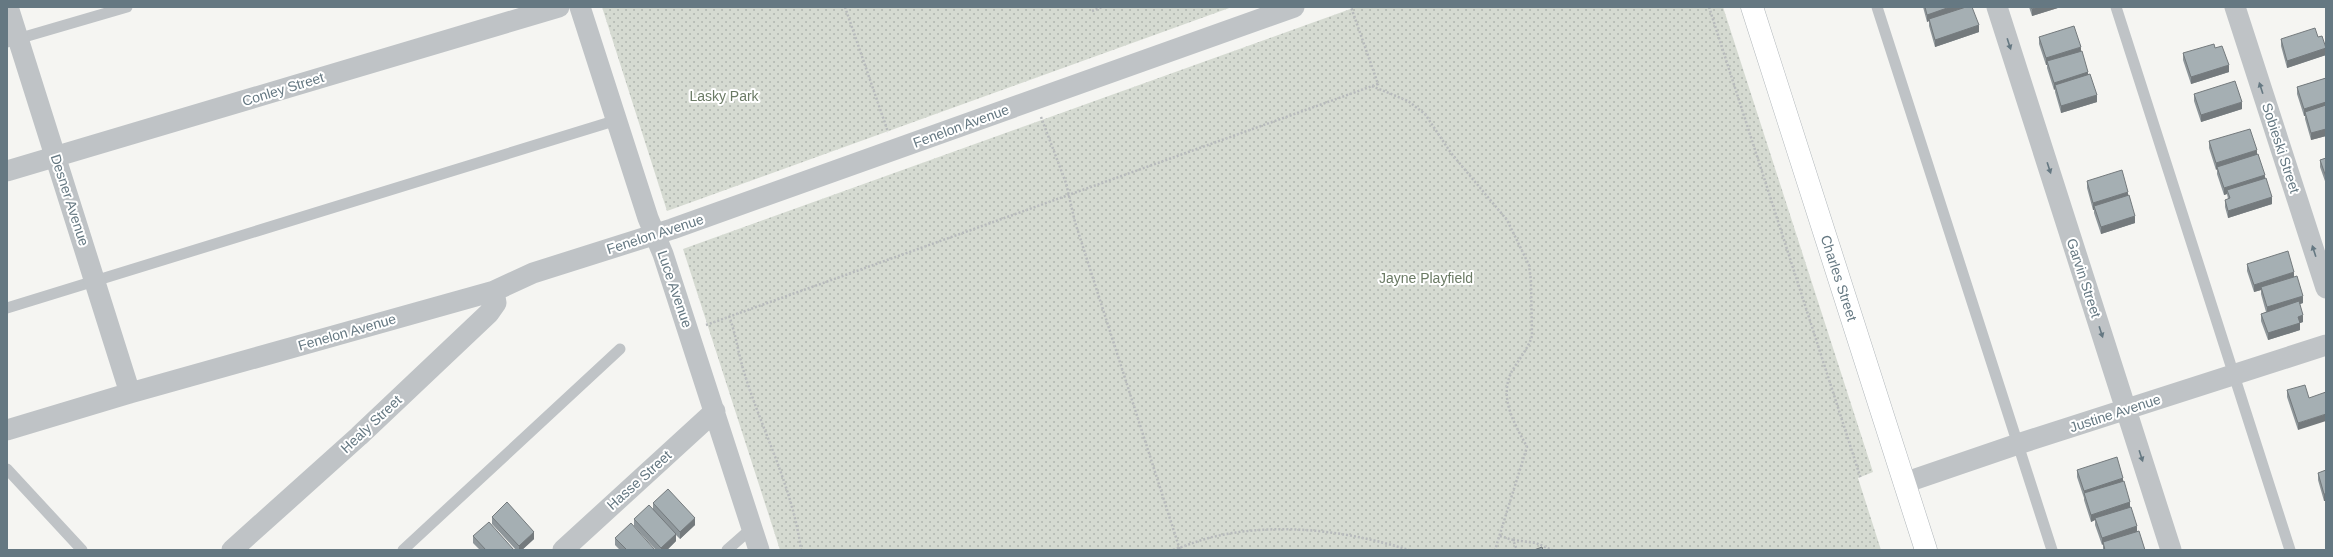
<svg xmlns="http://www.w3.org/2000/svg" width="2333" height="557" viewBox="0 0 2333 557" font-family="Arial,sans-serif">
	<defs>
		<pattern id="park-dots" width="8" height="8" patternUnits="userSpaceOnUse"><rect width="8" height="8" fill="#d5dad1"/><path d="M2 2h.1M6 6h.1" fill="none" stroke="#b0b6af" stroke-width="1.8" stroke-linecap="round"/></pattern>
	</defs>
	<rect width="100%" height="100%" fill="#f5f5f2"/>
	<path fill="url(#park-dots)" d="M602 7H1232L667 211Z
		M1356 7H1723L1873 472 1858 478 1881 550H780L683 249Z"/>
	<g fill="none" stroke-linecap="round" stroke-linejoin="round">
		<defs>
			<path id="secondary" d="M1752 7 1926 550"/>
		</defs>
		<use href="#secondary" stroke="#b1b7bb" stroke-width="23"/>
		<path stroke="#b7babc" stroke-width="2.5" stroke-dasharray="2 2" stroke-linecap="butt" d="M845 7 888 132
			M1709 7 1861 479
			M1092 11 1102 7
			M1372 86 1408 101 1425 114 1451 153 1507 220 1529 265 1531 281 1532 336C1528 349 1519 359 1512 371 1498 398 1515 424 1527 447L1495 550
			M1041 117 1066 183 1075 222 1180 550
			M729 316C736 334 738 353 744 372 762 431 793 488 801 550
			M706 325 1378 84 1351 7
			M1500 536 1513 540 1517 550
			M1513 540 1536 543 1552 550
			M1173 550C1188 545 1202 539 1217 536 1280 522 1348 531 1409 550"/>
		<path stroke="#bfc3c6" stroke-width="11" d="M1877 7 2052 550
			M2116 7 2290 550
			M7 42 127 7
			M7 308 617 120
			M7 469 82 550
			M403 550 620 349
			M727 550 752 528"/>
		<path stroke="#bfc3c6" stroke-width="21" d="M8 7 130 393
			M580 7 648 218 663 254 759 550
			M1997 7 2171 550
			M2235 7 2326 288
			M7 171 559 7
			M7 430 130 393 494 291 533 273 672 229 1294 7
			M1904 483 2018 444 2326 345
			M232 550 359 436 489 313 496 303 494 291
			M563 550 715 411"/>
		<use href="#secondary" stroke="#fff" stroke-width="22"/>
	</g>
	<path fill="#8e969a" d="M1923 7H1972L1979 32 1935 47 1929 26V21L1927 22Z
		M2029 7H2061L2032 16Z
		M2039 37 2081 51 2097 102 2061 113 2055 92V89L2054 90 2047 68V65H2046L2039 44Z
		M2318 37 2326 55 2287 68 2281 46V39Z
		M2215 48 2229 72 2191 84 2183 60V53Z
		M2326 78V136L2311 140 2305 119V116H2304L2297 94V87Z
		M2194 94 2242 109 2201 122 2194 101Z
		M2209 141 2257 154 2265 178 2272 204 2228 218 2225 207V200L2228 199 2227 194 2224 195 2217 174V169L2216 170 2209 148Z
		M2326 158V184L2320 167V160Z
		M2087 181 2128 195 2135 223 2101 234 2094 213V210H2093L2087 188Z
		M2247 264 2294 277 2303 303 2300 304 2303 322 2300 323V330L2268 340 2261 321V314L2266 312 2261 294V290L2254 292 2247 271Z
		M2287 390 2309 398 2298 430 2287 397Z
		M2077 470 2123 481 2137 532 2145 550H2103V544L2102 545 2095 525V520L2091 522 2084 500V498L2077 477Z
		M2326 470 2324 501 2318 480V473Z
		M653 503 695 525 680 539 676 535V541L667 550H656L634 526V519L653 509Z
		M492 517 534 539 522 550H516L492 524Z
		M473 536 514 550H480L473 543Z
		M615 538 655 550H620L615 545Z"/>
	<path fill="#747a7d" d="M1950 7H1970L1929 19V21L1927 22V15Z
		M2039 7H2061L2032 16V9Z
		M1979 25V32L1935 47V40Z
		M2081 47V54L2047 61V65H2046V58Z
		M2326 48V55L2287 68V61Z
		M2229 65V72L2191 84V77Z
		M2088 72V79L2055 85V89L2054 90V83Z
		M2097 95V102L2061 113V106Z
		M2242 102V109L2201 122V115Z
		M2326 102V109L2305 112V116H2304V109Z
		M2326 129V136L2311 140V133Z
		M2257 150V157L2217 167V169L2216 170V163Z
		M2265 175V182L2227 190V194L2224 195V188Z
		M2128 192V199L2094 206V210H2093V203Z
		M2272 197V204L2228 218V211Z
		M2135 216V223L2101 234V227Z
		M2294 272V279L2261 287V290L2254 292V285Z
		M2303 296V303L2267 314V307Z
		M2303 315V322L2300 323V330L2268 340V333L2298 317Z
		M2326 414V421L2298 430V423Z
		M2123 478V485L2084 493V498V491Z
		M2324 494H2326V501H2324Z
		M2130 502V509L2095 518V520L2091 522V515Z
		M695 518V525L680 539V532Z
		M2137 526V533L2103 542V544L2102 545V538Z
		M534 532V539L522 550H519V546Z
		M676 534V541L667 550H661V548Z"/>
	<path fill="#a5afb3" stroke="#747a7d" d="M1925 7H1950L1927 15Z
		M1966 7H1972L1979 25 1935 40 1929 19Z
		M2031 7H2039L2032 9Z
		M2074 26 2081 47 2046 58 2039 37Z
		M2315 28 2318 37 2322 36 2326 48 2287 61 2281 39Z
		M2214 44 2215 48 2222 46 2229 65 2191 77 2183 53Z
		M2082 51 2088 72 2054 83 2047 61Z
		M2090 74 2097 95 2061 106 2055 85Z
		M2326 78V102L2304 109 2297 87Z
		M2235 81 2242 102 2201 115 2194 94Z
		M2326 105V129L2311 133 2305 112Z
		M2250 129 2257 150 2216 163 2209 141Z
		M2258 154 2265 175 2224 188 2217 167Z
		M2326 158V177L2320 160Z
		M2122 170 2128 192 2093 203 2087 181Z
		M2266 178 2272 197 2228 211 2225 200 2230 198 2227 190Z
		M2129 195 2135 216 2101 227 2094 206Z
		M2288 251 2294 272 2254 285 2247 264Z
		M2297 276 2303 296 2267 307 2261 287Z
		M2299 301 2303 315 2298 317 2300 323 2268 333 2261 314Z
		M2305 385 2309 398 2326 392V414L2298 423 2287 390Z
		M2117 457 2123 478 2084 491 2077 470Z
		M2326 470V494H2324L2318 473Z
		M2124 481 2130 502 2091 515 2084 493Z
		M668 489 695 518 680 532 653 503Z
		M507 502 534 532 519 546 492 517Z
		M649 505 676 534 661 548 634 519Z
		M2131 507 2137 526 2102 538 2095 518Z
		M489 522 514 550H486L473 536Z
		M631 523 655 550H627L615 538Z
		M2139 531 2145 550H2105L2103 542Z
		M1542 547 1543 550H1534Z"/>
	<defs><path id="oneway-solid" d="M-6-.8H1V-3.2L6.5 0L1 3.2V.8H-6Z"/></defs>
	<g fill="#657882">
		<use href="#oneway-solid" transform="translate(2009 44) rotate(72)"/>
		<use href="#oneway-solid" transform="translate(2261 88) rotate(-108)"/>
		<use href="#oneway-solid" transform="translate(2049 168) rotate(72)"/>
		<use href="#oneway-solid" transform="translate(2314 251) rotate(-108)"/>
		<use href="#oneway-solid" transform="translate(2101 332) rotate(72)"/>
		<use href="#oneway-solid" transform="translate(2141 456) rotate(72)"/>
	</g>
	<g text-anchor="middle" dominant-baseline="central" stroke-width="4" stroke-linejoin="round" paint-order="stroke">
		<g font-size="14" fill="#657882" stroke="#fff">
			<text transform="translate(283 89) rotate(-17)">Conley Street</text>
			<text transform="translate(961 126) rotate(-20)">Fenelon Avenue</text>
			<text transform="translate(2281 148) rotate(72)">Sobieski Street</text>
			<text transform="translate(70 200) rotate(72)">Desner Avenue</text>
			<text transform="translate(655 234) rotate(-18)">Fenelon Avenue</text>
			<text transform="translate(1839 278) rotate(72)">Charles Street</text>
			<text transform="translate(2084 278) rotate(72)">Garvin Street</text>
			<text transform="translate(675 289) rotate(71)">Luce Avenue</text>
			<text transform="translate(347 332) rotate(-16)">Fenelon Avenue</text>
			<text transform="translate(2115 413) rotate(-18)">Justine Avenue</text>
			<text transform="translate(371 424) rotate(-43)">Healy Street</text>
			<text transform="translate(639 480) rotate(-42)">Hasse Street</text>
		</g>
		<g font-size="14" fill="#6a7a64" stroke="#fff">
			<text x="724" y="96">Lasky Park</text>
			<text x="1426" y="278">Jayne Playfield</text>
		</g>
	</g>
	<rect width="2333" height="557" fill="none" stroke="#657882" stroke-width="16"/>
</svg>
